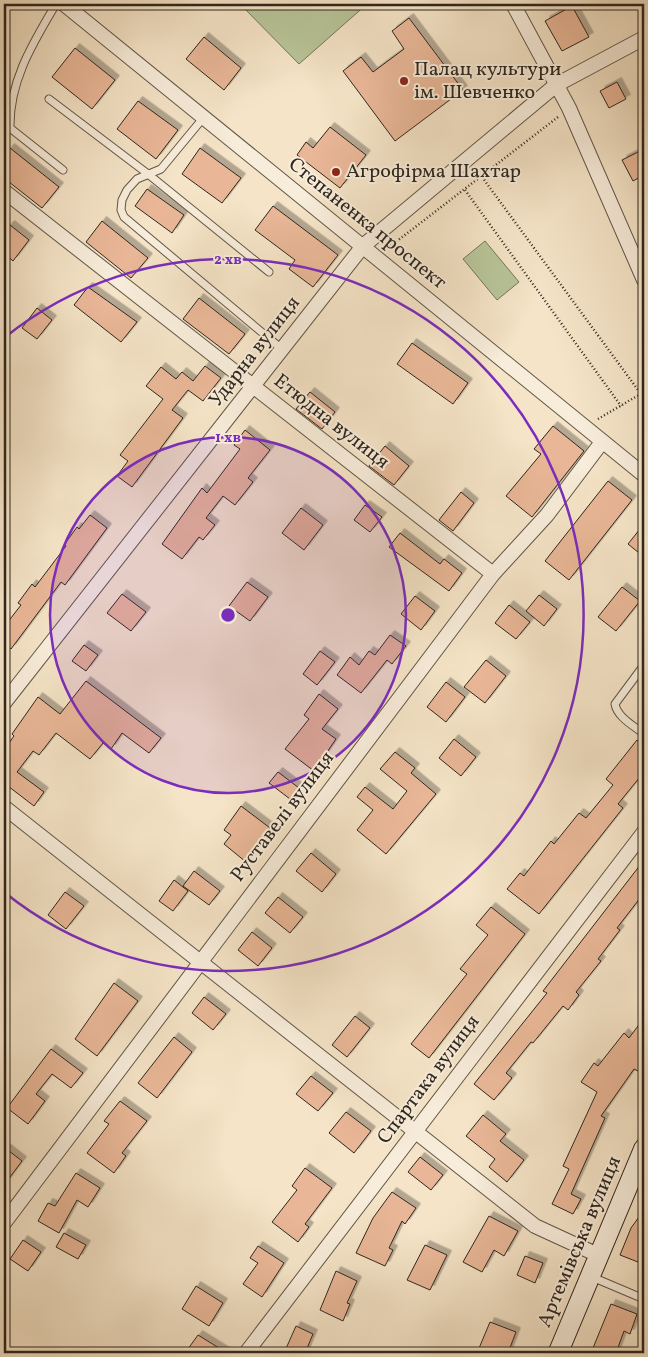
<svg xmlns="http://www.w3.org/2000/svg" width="648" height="1357" viewBox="0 0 648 1357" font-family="Vollkorn,serif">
	<defs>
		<filter id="shadow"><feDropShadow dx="4.5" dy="-4.5" stdDeviation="0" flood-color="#0004"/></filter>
	</defs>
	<rect width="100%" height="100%" fill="#f5e4c7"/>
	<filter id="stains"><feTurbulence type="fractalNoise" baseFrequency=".004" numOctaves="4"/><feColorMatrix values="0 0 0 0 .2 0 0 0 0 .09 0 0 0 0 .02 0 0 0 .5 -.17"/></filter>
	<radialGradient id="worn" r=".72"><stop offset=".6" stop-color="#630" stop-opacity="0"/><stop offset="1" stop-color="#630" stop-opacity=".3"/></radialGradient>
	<path fill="#b8c599" stroke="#73765b" d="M240 4H367L299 64Z
		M485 241 519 282 497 300 463 259Z"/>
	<path fill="#e9b797" stroke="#2e261d" filter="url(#shadow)" d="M572 6 589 37 562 51 545 21Z
		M409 18 463 90 395 141 343 71 361 57 373 72 404 49 392 31Z
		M204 37 241 68 224 90 186 59Z
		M75 48 115 80 92 109 52 77Z
		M617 82 626 99 609 108 600 91Z
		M138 101 178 130 156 159 117 129Z
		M330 127 366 155 340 188 297 155 306 142 313 148Z
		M10 148 59 187 42 208 4 178V156Z
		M200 148 241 178 222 203 182 174Z
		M644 149V175L633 181 622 160Z
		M147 189 184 215 172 233 135 206Z
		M273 206 338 255 313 287 289 269 295 260 255 230Z
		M102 221 148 258 131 278 86 242Z
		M10 225 29 240 13 261 4 253V232Z
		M88 287 137 322 121 342 74 305Z
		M199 298 245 334 229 354 183 319Z
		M37 308 52 320 37 339 22 328Z
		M412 343 468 383 453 404 397 364Z
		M205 366 221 378 203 401 188 390 172 410 183 418 132 487 117 476 128 461 120 455 163 399 146 386 161 367 176 379 182 372 193 381Z
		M310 392 335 412 322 429 296 409Z
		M553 426 584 451 532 517 506 496 541 454 534 449Z
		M245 430 270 450 248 478 253 482 235 505 223 496 206 518 215 525 203 540 199 537 182 559 162 544 202 488 207 493 240 449 234 445Z
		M385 446 409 466 394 485 369 466Z
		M608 481 632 500 569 580 545 561Z
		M461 492 474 503 453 531 439 520Z
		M365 505 382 517 370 532 354 520Z
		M301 508 323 525 304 550 282 533Z
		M90 515 107 528 65 585 61 582 11 649 4 644V627L21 605 18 603 32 584 35 587 66 546 64 545 77 527 79 529Z
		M644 524V557L628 544Z
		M400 533 440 564 444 559 462 573 449 591 389 547Z
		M247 582 268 597 250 621 229 606Z
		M622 587 640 601 616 631 598 617Z
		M122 594 146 612 131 631 107 613Z
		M539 595 557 609 544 626 526 611Z
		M415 596 435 611 421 630 401 614Z
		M509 605 530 622 516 639 495 623Z
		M390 635 406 646 392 664 387 660 361 693 337 675 350 657 359 665 369 651 375 655Z
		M84 645 98 655 86 671 72 661Z
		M320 651 335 662 317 685 303 674Z
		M486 660 506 676 485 703 464 687Z
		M86 681 161 738 149 753 122 733 111 749 103 743 90 759 56 733 39 755 33 751 17 772 44 792 34 806 4 783V750L14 736 12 734 38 697 60 714Z
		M446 682 465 697 446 722 427 707Z
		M319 694 338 709 322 729 336 739 314 771 285 749 309 719 304 715Z
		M454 739 476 757 461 776 439 758Z
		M637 740 644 746V772L618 804 623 808 539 914 507 889 520 873 524 876 551 841 554 844 579 813 586 818 613 785 606 779Z
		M395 752 415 768 411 773 436 794 386 854 357 830 373 810 357 797 365 787 393 809 407 791 380 769Z
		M278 772 299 788 290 799 269 783Z
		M241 806 270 828 246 862 224 844 231 835 224 830Z
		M311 853 336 874 322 892 296 871Z
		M644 860V893L617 928 620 930 598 959 601 961 576 992 579 995 568 1010 563 1006 533 1043 531 1042 506 1073 512 1078 494 1100 474 1084 547 993 543 991Z
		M194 871 220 891 209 905 183 886Z
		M174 880 188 891 173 911 159 901Z
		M65 892 84 906 66 929 48 915Z
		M278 897 303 917 290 933 265 913Z
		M491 907 525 934 429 1058 411 1044 467 974 460 969 488 935 476 925Z
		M252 932 272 948 258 966 238 950Z
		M114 983 138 1001 97 1056 75 1039Z
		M204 997 226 1014 213 1030 192 1013Z
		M355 1016 370 1028 347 1057 332 1045Z
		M644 1018V1063L638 1071 634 1069 601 1116 605 1118 571 1194 581 1199 573 1214 552 1204 569 1169 563 1166 597 1092 581 1082 594 1063 598 1066 624 1033 629 1038Z
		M174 1037 192 1052 157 1098 138 1083Z
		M51 1049 83 1073 71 1088 52 1074 36 1094 45 1101 28 1124 7 1108Z
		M311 1076 333 1093 318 1111 296 1094Z
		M120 1101 147 1121 122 1153 126 1156 114 1173 87 1153 109 1124 104 1121Z
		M346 1112 371 1131 354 1153 329 1133Z
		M483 1115 506 1134 500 1141 524 1160 507 1182 489 1167 495 1159 466 1136Z
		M4 1147 22 1161 4 1185Z
		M420 1157 443 1175 431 1190 408 1172Z
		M305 1168 332 1188 305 1224 309 1227 298 1242 272 1222 297 1190 292 1186Z
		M76 1173 100 1188 88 1207 77 1200 59 1233 38 1221 48 1203 55 1206Z
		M392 1192 416 1208 405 1224 402 1221 389 1248 393 1250 385 1266 356 1253 373 1218Z
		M644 1210V1247L638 1262 620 1255 631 1228Z
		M489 1216 518 1231 504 1256 494 1250 482 1272 463 1262Z
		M64 1233 86 1245 78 1259 56 1247Z
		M23 1240 41 1252 28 1271 10 1259Z
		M425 1245 447 1255 430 1290 407 1280Z
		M258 1246 284 1263 262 1297 243 1284 258 1263 250 1258Z
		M525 1256 543 1263 535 1283 517 1275Z
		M336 1271 357 1281 347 1303 350 1304 343 1321 320 1310Z
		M196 1286 223 1303 209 1326 182 1309Z
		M611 1304 637 1314 630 1334 624 1331 616 1353H606L593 1348Z
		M490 1322 516 1332 508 1353H477Z
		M296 1326 313 1334 305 1353H284Z
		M198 1335 227 1353H185Z"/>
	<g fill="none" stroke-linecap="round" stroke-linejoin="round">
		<defs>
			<path id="service" d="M56 4C33 43 9 81 10 128L63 170
				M49 99 148 174 269 272
				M204 117 161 169 137 179 127 190 122 200 121 210 124 217 283 350
				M644 665 615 704C617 717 634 726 644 734
				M592 1277 644 1299"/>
			<path id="minor" d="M64 4 644 475
				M513 4 569 108 644 280
				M4 191 493 574
				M4 703 363 246 556 85 644 38
				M4 807 535 1226 598 1255
				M4 1223 493 574 547 515 602 442
				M246 1353 644 832"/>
			<path id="secondary" d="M558 1353 644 1148"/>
		</defs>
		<use href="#service" stroke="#605648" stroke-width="9"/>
		<use href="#minor" stroke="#605648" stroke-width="16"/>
		<use href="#secondary" stroke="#2e261d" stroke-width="21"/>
		<path stroke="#2e261d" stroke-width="2.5" stroke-dasharray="1 2.5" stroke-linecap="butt" d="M482 177 641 394
			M465 190 621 406
			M388 248 558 117
			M598 419 644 392"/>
		<use href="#service" stroke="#f8eddb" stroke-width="7"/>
		<use href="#minor" stroke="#f8eddb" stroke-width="14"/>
		<use href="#secondary" stroke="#f8eddb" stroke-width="19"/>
	</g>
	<circle cx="228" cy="615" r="178" fill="#7b2cbf" fill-opacity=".12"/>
	<g fill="none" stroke="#7b2cbf" stroke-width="2.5">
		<circle cx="228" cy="615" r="178"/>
		<path d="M4 338A356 356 0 1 1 4 892"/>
	</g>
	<g fill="#8f2418" stroke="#f8eddb" stroke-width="2">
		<circle cx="404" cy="81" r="5"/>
		<circle cx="336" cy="172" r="5"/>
	</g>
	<g text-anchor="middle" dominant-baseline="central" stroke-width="4" stroke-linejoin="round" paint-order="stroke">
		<g font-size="20" fill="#2e261d" stroke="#f8eddb" text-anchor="start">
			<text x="414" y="70">Палац культури<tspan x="414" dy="23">ім. Шевченко</tspan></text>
			<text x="346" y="172">Агрофірма Шахтар</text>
		</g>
		<g font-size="20" fill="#2e261d" stroke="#f8eddb">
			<text transform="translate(367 224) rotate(39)">Степаненка проспект</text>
			<text transform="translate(255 352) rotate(-52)">Ударна вулиця</text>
			<text transform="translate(331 422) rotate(38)">Етюдна вулиця</text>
			<text transform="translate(283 817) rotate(-53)">Руставелі вулиця</text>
			<text transform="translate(429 1080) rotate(-53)">Спартака вулиця</text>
			<text transform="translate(580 1242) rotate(-67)">Артемівська вулиця</text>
		</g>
	</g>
	<circle cx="228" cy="615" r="8" fill="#7b2cbf" stroke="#f8eddb" stroke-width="2.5"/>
	<g font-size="15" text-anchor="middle" font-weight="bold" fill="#7b2cbf" stroke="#f8eddb" stroke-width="4" stroke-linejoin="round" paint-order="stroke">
		<text x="228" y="264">2 хв</text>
		<text x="228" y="442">1 хв</text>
	</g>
	<rect width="648" height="1357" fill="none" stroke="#f5e4c7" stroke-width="20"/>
	<rect x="5" y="5" width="638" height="1347" fill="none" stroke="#2e261d" stroke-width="2.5"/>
	<rect x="10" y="10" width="628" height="1337" fill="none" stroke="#2e261d"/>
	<rect width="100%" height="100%" filter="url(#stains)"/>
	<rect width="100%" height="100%" fill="url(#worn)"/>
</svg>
